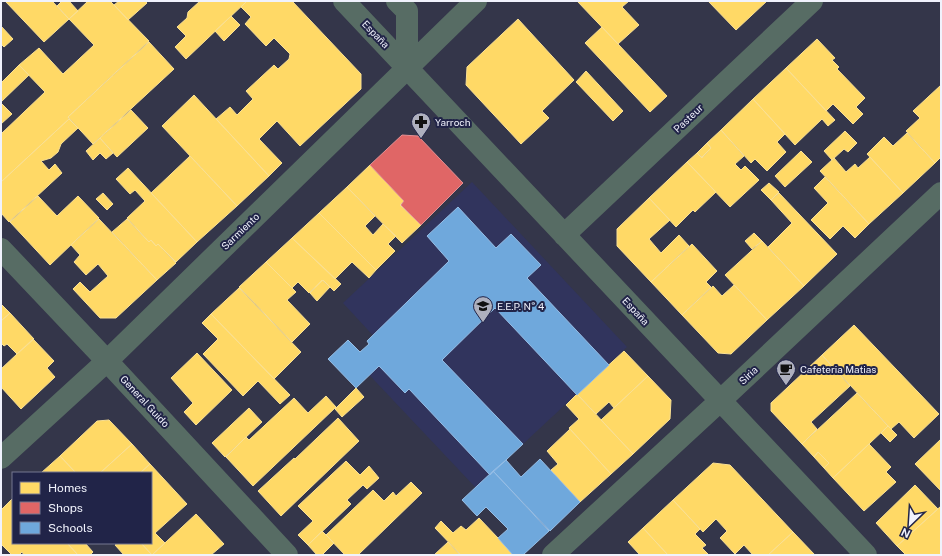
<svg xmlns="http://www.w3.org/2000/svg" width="942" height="556" viewBox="0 0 942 556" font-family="'Public Sans',sans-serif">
	<rect width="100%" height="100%" fill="#34364a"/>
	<path fill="#31345d" d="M472 182 627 347 476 488 358 363 380 343 343 303Z"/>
	<path fill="#ffd966" stroke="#fae093" d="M5 1H52L69 19 44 42Z
		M62 1H69L78 11 69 19 57 6Z
		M88 1H110L149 41 68 117 69 119 1 182V134L45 92 19 65 39 48 63 74 94 45 69 19Z
		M119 1H145L147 3 128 20 114 5Z
		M200 1H247L186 59 175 47 186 36 177 27 187 18 188 12Z
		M247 1H292L361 74V89L300 146 277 121 259 139 282 163 269 176 216 119 230 107 237 115 253 99 246 91 274 65 278 69 289 59 290 54 274 38 266 46 245 24 251 17 241 7Z
		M577 1H629L622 7 639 25 618 44Z
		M708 1H767L736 30Z
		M231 16 240 25 224 41 215 31Z
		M518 19 574 80 542 111 549 118 521 144 466 85 467 67Z
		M1 26 13 39 4 47 1 44Z
		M602 27 667 96 650 112 585 43Z
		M817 39 835 58 832 60 839 67 837 69 865 98 856 107 863 114 853 124 833 104 826 111 786 68Z
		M149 42 174 69 93 144 68 117Z
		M19 65 29 75 1 102V83Z
		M786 68 835 120 828 126 822 119 795 145 753 99Z
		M586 71 623 111 613 121 576 82Z
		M941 85V157L935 163 906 131 920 118 913 111Z
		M194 95 269 176 237 206 162 126Z
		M753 99 785 134 777 142 786 152 767 171 755 159 751 163 721 130Z
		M1 103 12 114 1 124Z
		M131 110 148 128 117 157 100 138Z
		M69 119 78 128 61 144 58 152 51 158 41 161 49 170 55 164 62 173 9 222 1 213V182Z
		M721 130 744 156 735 164 741 170 745 166 759 180 730 207 687 162 697 153 702 158 711 148 707 143Z
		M845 131 857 143 848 152 844 149 832 160 824 151Z
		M907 133 935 163 903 193 867 154 884 137 893 146Z
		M100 138 113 153 106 159 100 153 93 160 86 151Z
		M707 143 711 148 702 157 697 153Z
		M801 151 812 162 785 187 775 176Z
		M190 156 237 206 197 242 151 193Z
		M870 157 903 193 869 224 820 171 834 158 846 172 855 164 858 168Z
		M687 162 716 192 695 212 693 210 676 227 649 198Z
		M370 165 404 201 400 205 421 225 402 243 347 187Z
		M128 168 197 242 176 262 158 244 156 246 151 240 149 242 127 218 145 201 135 190 130 194 116 179Z
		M825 177 869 224 855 238 843 226 830 239 811 220 828 203 814 188Z
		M769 183 779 192 771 200 761 190Z
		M347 187 375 216 365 226 373 235 383 224 396 236 388 244 395 251 376 270 319 213Z
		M103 193 113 204 107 210 96 199Z
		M779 193 837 254 804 286 768 247 792 223 771 200Z
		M38 196 57 216 78 196 99 218 50 265 10 222Z
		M649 198 670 220 649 239 661 253 679 235 689 246 651 282 617 246V229Z
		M319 213 376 270 369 278 352 262 335 279 292 238Z
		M99 219 157 280 116 318H100L73 289 80 282 90 292 108 276 98 264 86 275 74 262 80 255 71 245Z
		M127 219 149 242 151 240 156 246 158 244 176 263 157 280 112 232Z
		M754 233 762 241 752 249 745 241Z
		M292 238 341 284 334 291 323 280 309 293 298 282 292 288 266 262Z
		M762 241 804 286 767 320 725 275Z
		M692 244 717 271 706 282 711 287 682 315 651 282Z
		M266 262 296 292 287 300 310 324 292 342 239 287Z
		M322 280 330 287 317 301 310 293Z
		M734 285 767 320 731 354 718 353 682 315 713 286 722 296Z
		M239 288 301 352 274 379 211 314Z
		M1 304 10 313 1 321Z
		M10 313 34 339 17 354 7 344 4 346 1 343V321Z
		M211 314 290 395 280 404 258 381 243 396 203 354 218 339 202 323Z
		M854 325 939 414 914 438 899 422 891 429 822 355Z
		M33 339 54 361 47 368 55 377 21 409 1 387V369Z
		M624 351 648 376 614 408 609 402 596 414 577 394Z
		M197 353 232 390 196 425 184 412 193 403 171 378Z
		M822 355 850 386 811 422 817 429 802 444 771 411V403Z
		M648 376 671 400 670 419 633 454 601 420Z
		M356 388 364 397 342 417 335 409Z
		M857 393 888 426 833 478 824 468 829 463 818 452 814 457 802 444Z
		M577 394 633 454 611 474 569 428 579 419 566 405Z
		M326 396 336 407 253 486 226 457 246 437 249 440 294 398 308 413Z
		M249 408 262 422 225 457 212 443Z
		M338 418 359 441 281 516 258 491 294 458 295 459Z
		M109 420 132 444 100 473H76L60 456 97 421Z
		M888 426 897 435 890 442 881 433Z
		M570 429 611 474 580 502 551 470 558 464 547 451Z
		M941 439V491L915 464Z
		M132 444 150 464 140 473H100Z
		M869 444 891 467 886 472 896 482 864 511 833 478Z
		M818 452 829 463 824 468 814 457Z
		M60 456 76 473H41Z
		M346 461 360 475 369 466 379 478 367 489 363 485 347 500 351 504 308 545 298 535 313 521 298 506Z
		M713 463 730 465 793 532 768 555H753L744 545 735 554 720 538 727 531 716 519 703 532 673 500Z
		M150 464 187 504 155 533 165 543 152 555 141 543H151V473H140Z
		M411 482 422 493 358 555H345L326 535 373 490 384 501 393 492 396 496Z
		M915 485 938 509 897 546 876 523Z
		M13 498V543H67L78 555H24L22 552 19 555H12L1 544V510Z
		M673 500 700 529 695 534 706 545 702 548 708 554 707 555H668L643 528Z
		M941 506V555H906L897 546Z
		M196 514 224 544 211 555H152Z
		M479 518 498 538 513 555H461L435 528 441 521 453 533 461 526 466 530Z
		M643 528 668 555H640L628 542Z
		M322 531 334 543 322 555H317L308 545Z
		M793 532 815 555H768Z
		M448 542 460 555H434Z
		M67 543H85L93 552 90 555H78Z
		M118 543H141L152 555H124L115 545Z"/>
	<path fill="#e06666" stroke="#e59093" d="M402 135 418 136 463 183 421 225 401 205 404 201 370 165Z"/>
	<path fill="#6fa8dc" stroke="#96bee6" d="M458 207 496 248 511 234 541 265 527 278 609 365 577 395 495 308 442 360 523 444 490 475 409 389 405 393 379 366 356 388 328 359 348 340 360 352 369 344 367 341 449 261 427 236Z
		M540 459 580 502 550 531 493 471 506 460 521 477Z
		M493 471 549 531 523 555H513L498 538 508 529 486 507 477 516 462 500Z"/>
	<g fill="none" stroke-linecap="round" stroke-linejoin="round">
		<path stroke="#576c64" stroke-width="22" d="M344 1 866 555
			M397 1 407 11V67
			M564 235 812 1
			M1 249 107 361 287 555
			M1 458 107 361 476 1
			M553 555 721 400 941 193"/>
	</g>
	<defs>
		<symbol id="pharmacy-pin" viewBox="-11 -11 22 30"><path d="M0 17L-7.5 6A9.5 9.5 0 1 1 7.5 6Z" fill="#aeb0be" stroke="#212448"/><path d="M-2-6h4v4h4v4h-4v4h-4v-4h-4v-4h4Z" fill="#111"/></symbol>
		<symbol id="school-pin" viewBox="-11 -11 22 30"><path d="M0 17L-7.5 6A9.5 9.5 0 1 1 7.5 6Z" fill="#aeb0be" stroke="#212448"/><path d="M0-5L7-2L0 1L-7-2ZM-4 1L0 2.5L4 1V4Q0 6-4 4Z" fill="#111"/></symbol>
		<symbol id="cafe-pin" viewBox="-11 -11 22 30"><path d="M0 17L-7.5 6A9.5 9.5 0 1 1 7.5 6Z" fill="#aeb0be" stroke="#212448"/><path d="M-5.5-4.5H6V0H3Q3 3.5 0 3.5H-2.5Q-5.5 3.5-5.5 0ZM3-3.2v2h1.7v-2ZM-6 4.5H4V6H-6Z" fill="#111"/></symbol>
	</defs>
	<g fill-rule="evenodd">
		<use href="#pharmacy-pin" x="410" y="111" width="22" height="30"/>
		<use href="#school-pin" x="472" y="295" width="22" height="30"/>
		<use href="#cafe-pin" x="775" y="358" width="22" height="30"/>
	</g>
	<g text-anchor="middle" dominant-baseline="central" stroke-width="4" stroke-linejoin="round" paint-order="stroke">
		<g font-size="10" fill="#f0f2fc" stroke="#212448">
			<text transform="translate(376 34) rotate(46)">España</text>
			<text transform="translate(688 118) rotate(-43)">Pasteur</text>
			<text transform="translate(240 231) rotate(-44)">Sarmiento</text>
			<text transform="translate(636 311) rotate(47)">España</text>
			<text transform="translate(748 375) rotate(-43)">Siria</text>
			<text transform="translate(145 401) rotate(47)">General Guido</text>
		</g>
		<g font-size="10" fill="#f0f2fc" stroke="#212448" text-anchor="start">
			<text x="435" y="122">Yarroch</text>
			<text x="497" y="306">E.E.P. N° 4</text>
			<text x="800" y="369">Cafeteria Matias</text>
		</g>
	</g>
	<rect width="942" height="556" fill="none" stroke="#f0f2fc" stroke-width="4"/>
	<rect x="12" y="472" width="140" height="72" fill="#212448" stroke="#747690"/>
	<rect x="20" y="482" width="20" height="12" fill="#ffd966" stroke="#747690"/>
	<text x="48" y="492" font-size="12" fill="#f0f2fc">Homes</text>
	<rect x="20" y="502" width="20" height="12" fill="#e06666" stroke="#747690"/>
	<text x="48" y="512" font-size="12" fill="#f0f2fc">Shops</text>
	<rect x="20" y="522" width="20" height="12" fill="#6fa8dc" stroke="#747690"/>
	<text x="48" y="532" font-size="12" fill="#f0f2fc">Schools</text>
	<g transform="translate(910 524) rotate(205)" stroke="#212448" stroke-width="3" paint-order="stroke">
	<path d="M0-3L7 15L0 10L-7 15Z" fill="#f0f2fc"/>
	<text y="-6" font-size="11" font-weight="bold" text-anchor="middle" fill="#f0f2fc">N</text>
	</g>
</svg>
